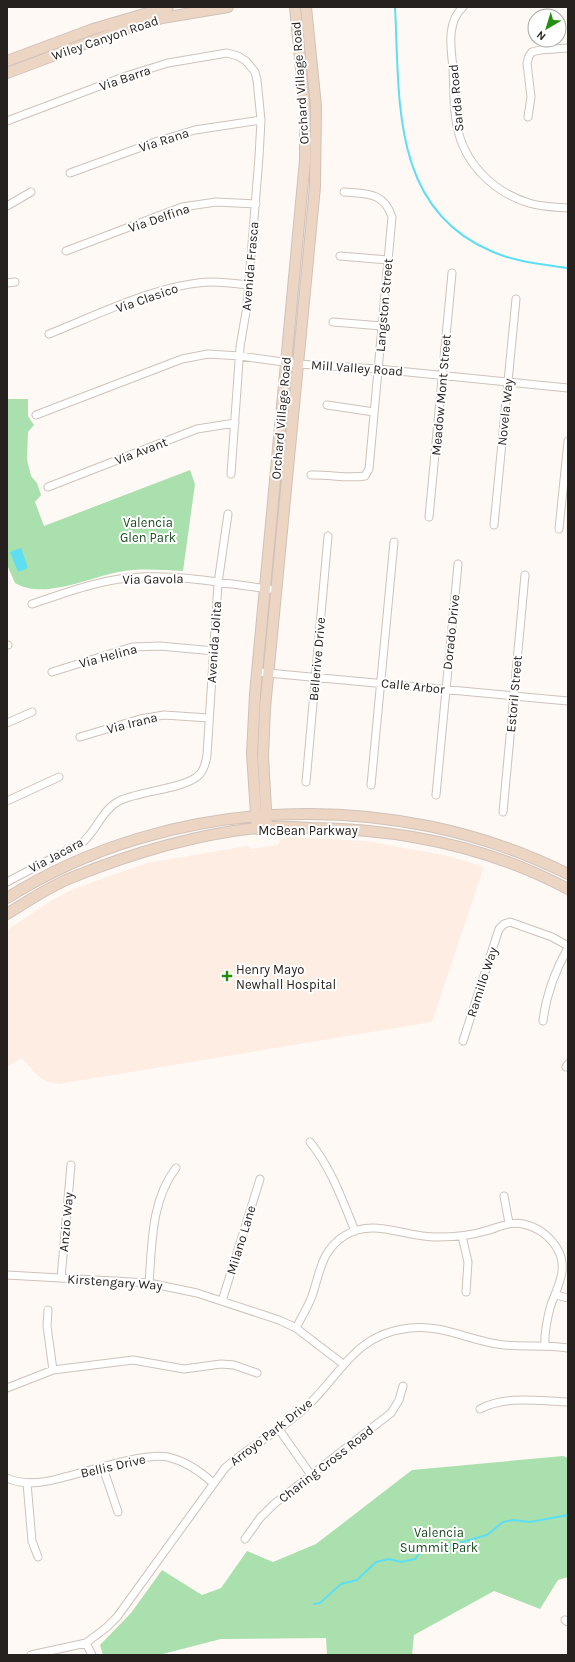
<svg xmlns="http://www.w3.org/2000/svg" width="575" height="1662" viewBox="0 0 575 1662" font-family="Karla,sans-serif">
	<rect width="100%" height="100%" fill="#fff9f6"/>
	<path fill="#feede2" d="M287 837 365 841 449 856 484 867 432 1022 59 1084 47 1082 37 1075 21 1058 7 1067V930L49 902 71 890 147 863 247 846 252 849 278 845 280 841Z"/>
	<path fill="#a9e0ad" d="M7 399H28V416L34 425 28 432 27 460 31 476 37 483 41 495 35 502 44 526 190 470 195 484 183 571C161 570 140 568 118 572 88 578 43 600 15 583L7 565Z
		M563 1456 568 1458V1577L558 1580 540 1609 494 1591 414 1635 412 1655H327L326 1638 221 1639 159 1655H103L100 1645 131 1613 162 1570 202 1595 221 1588 247 1551 273 1562 316 1544 412 1470Z"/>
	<path fill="#5ddef3" d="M21 548 28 568 18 572 10 552Z"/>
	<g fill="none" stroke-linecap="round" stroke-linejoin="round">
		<path stroke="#5ddef3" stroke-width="2" d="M395 7C400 98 390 208 491 251 515 262 542 264 568 268
			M314 1604 320 1603 341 1584 357 1580 376 1562 389 1559 401 1562 415 1559 420 1552 430 1551 487 1535 503 1522 513 1520 530 1522 568 1515"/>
		<defs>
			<path id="street" d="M463 7C446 23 451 48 453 68 454 87 453 108 457 126 464 163 493 192 529 203 541 207 555 207 568 208
				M528 117 531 97 527 63 529 56 532 52 540 50 568 48
				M7 121 126 76 168 63 227 53 238 56 246 61 255 72 257 80 261 120 259 157 247 306 240 347 231 474
				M70 173 158 141 195 130 261 120
				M7 206 31 192
				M66 251 182 207 216 202 256 204
				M340 256 388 260
				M7 283 15 282
				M333 322 382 326
				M49 334C97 315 161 283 212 282 224 282 237 284 249 285
				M327 405 374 412
				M36 415 182 359 208 354 240 356 298 364 378 369 568 388
				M311 475C328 474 347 479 365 476L369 469 392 217C384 192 367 194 344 192
				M48 487 197 429 235 423
				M429 517 452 273
				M494 525 516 299
				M559 529 568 441
				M32 604C67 592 104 578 142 577 184 575 227 584 269 589
				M7 645H8
				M52 672 132 647 160 646 214 651
				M257 672 568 701
				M7 723 32 712
				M80 737 140 719 164 715 209 718
				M306 782 328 536
				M371 785 394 542
				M436 795 458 564
				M7 801 59 777
				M503 812 525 575
				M7 882 83 842C97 830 102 810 119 801 139 791 185 789 199 775 204 770 206 762 207 755L218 583 228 514
				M543 1021C546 995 555 971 568 948
				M463 1041 499 929 504 924 510 922 552 937 568 946
				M566 1067 568 1064
				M310 1142C331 1168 342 1199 355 1231
				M504 1196 509 1223
				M462 1236 468 1262 466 1292
				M7 1275 149 1283 197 1293 279 1320 296 1328 343 1364
				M61 1278 71 1165
				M149 1283C152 1245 151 1200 176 1168
				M556 1295 568 1298
				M222 1301 260 1179
				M48 1310 47 1326 53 1370
				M296 1328C301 1318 308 1307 312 1296 320 1273 321 1251 344 1236 374 1217 405 1238 438 1237 454 1237 470 1236 485 1231 498 1228 509 1221 523 1224 538 1227 551 1237 558 1250 569 1270 556 1289 550 1308 547 1320 544 1333 545 1346
				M7 1388 53 1370 133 1360 184 1369 221 1364 234 1365 257 1373
				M480 1409C507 1395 538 1401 568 1402
				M278 1428 311 1475
				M103 1468 118 1512
				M7 1478C24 1486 43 1483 61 1478 87 1472 144 1452 168 1457 185 1461 200 1471 213 1483
				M27 1483 32 1541 38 1557
				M245 1539 260 1518 274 1504 391 1413 399 1400 403 1386
				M565 1620 568 1622
				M86 1643 92 1655
				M31 1655 86 1643 107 1627 117 1617 225 1468C250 1446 280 1431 305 1408 341 1376 353 1334 410 1328 443 1324 472 1342 504 1345 525 1347 547 1345 568 1348"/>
			<path id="secondary" d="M7 61 93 29 168 7
				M7 73 117 32 162 18 228 7
				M267 827 263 756 265 708 315 187 316 106 306 7
				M257 829 252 754 255 694 305 160V112L295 7
				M7 898C172 794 394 787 568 874
				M7 914C28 901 50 886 73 877 135 852 199 833 266 827 281 826 296 827 311 828 400 829 489 847 568 889"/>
		</defs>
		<use href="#street" stroke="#cfc2b9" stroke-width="9"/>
		<use href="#secondary" stroke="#cfc2b9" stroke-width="12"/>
		<use href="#street" stroke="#fff" stroke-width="7"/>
		<use href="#secondary" stroke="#edd5c4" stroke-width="10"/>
	</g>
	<path fill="#248e0e" stroke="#fff" stroke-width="1.5" d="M225 970h4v4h4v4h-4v4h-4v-4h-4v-4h4z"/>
	<g text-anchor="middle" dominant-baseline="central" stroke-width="4" stroke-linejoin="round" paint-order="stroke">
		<g font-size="13" fill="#26211e" stroke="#fff">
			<text transform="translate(105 38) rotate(-19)">Wiley Canyon Road</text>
			<text transform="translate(125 78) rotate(-19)">Via Barra</text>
			<text transform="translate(300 83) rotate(-94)">Orchard Village Road</text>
			<text transform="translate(456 98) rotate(-95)">Sarda Road</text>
			<text transform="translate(164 140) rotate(-18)">Via Rana</text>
			<text transform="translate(159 218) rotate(-19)">Via Delfina</text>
			<text transform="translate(250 266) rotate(-85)">Avenida Frasca</text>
			<text transform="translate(147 298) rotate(-19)">Via Clasico</text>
			<text transform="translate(384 305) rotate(-85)">Langston Street</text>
			<text transform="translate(357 368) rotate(4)">Mill Valley Road</text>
			<text transform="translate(441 395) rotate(-85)">Meadow Mont Street</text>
			<text transform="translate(505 412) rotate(-84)">Novela Way</text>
			<text transform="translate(281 418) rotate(-85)">Orchard Village Road</text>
			<text transform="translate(141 451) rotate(-21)">Via Avant</text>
			<text transform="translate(153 579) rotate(-1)">Via Gavola</text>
			<text transform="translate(451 632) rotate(-84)">Dorado Drive</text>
			<text transform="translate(214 642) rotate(-86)">Avenida Jolita</text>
			<text transform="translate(108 656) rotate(-15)">Via Helina</text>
			<text transform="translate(317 659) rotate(-85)">Bellerive Drive</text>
			<text transform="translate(413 686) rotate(6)">Calle Arbor</text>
			<text transform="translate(514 694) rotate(-85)">Estoril Street</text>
			<text transform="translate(132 723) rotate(-14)">Via Irana</text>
			<text x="308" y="830">McBean Parkway</text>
			<text transform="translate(56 855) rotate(-28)">Via Jacara</text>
			<text transform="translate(482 982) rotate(-72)">Ramillo Way</text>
			<text transform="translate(66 1222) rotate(-85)">Anzio Way</text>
			<text transform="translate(241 1240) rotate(-73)">Milano Lane</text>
			<text transform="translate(115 1282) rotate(4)">Kirstengary Way</text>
			<text transform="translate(271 1432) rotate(-38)">Arroyo Park Drive</text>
			<text transform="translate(326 1464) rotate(-38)">Charing Cross Road</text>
			<text transform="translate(113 1466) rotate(-13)">Bellis Drive</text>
		</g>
		<g font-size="13" fill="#1a4c22" stroke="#fff">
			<text x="148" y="522">Valencia<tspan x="148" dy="15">Glen Park</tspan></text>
			<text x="439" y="1532">Valencia<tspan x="439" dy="15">Summit Park</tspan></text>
		</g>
		<g font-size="13" fill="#26211e" stroke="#fff" text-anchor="start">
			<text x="236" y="969">Henry Mayo<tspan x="236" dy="15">Newhall Hospital</tspan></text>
		</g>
	</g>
	<rect width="575" height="1662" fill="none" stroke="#26211e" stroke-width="16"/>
	<g transform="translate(547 28) rotate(218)"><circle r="19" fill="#ffffff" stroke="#a8a6a5"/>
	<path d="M0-3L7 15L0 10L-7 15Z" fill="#248e0e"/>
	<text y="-6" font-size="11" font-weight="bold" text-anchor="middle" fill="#26211e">N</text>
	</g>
</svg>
